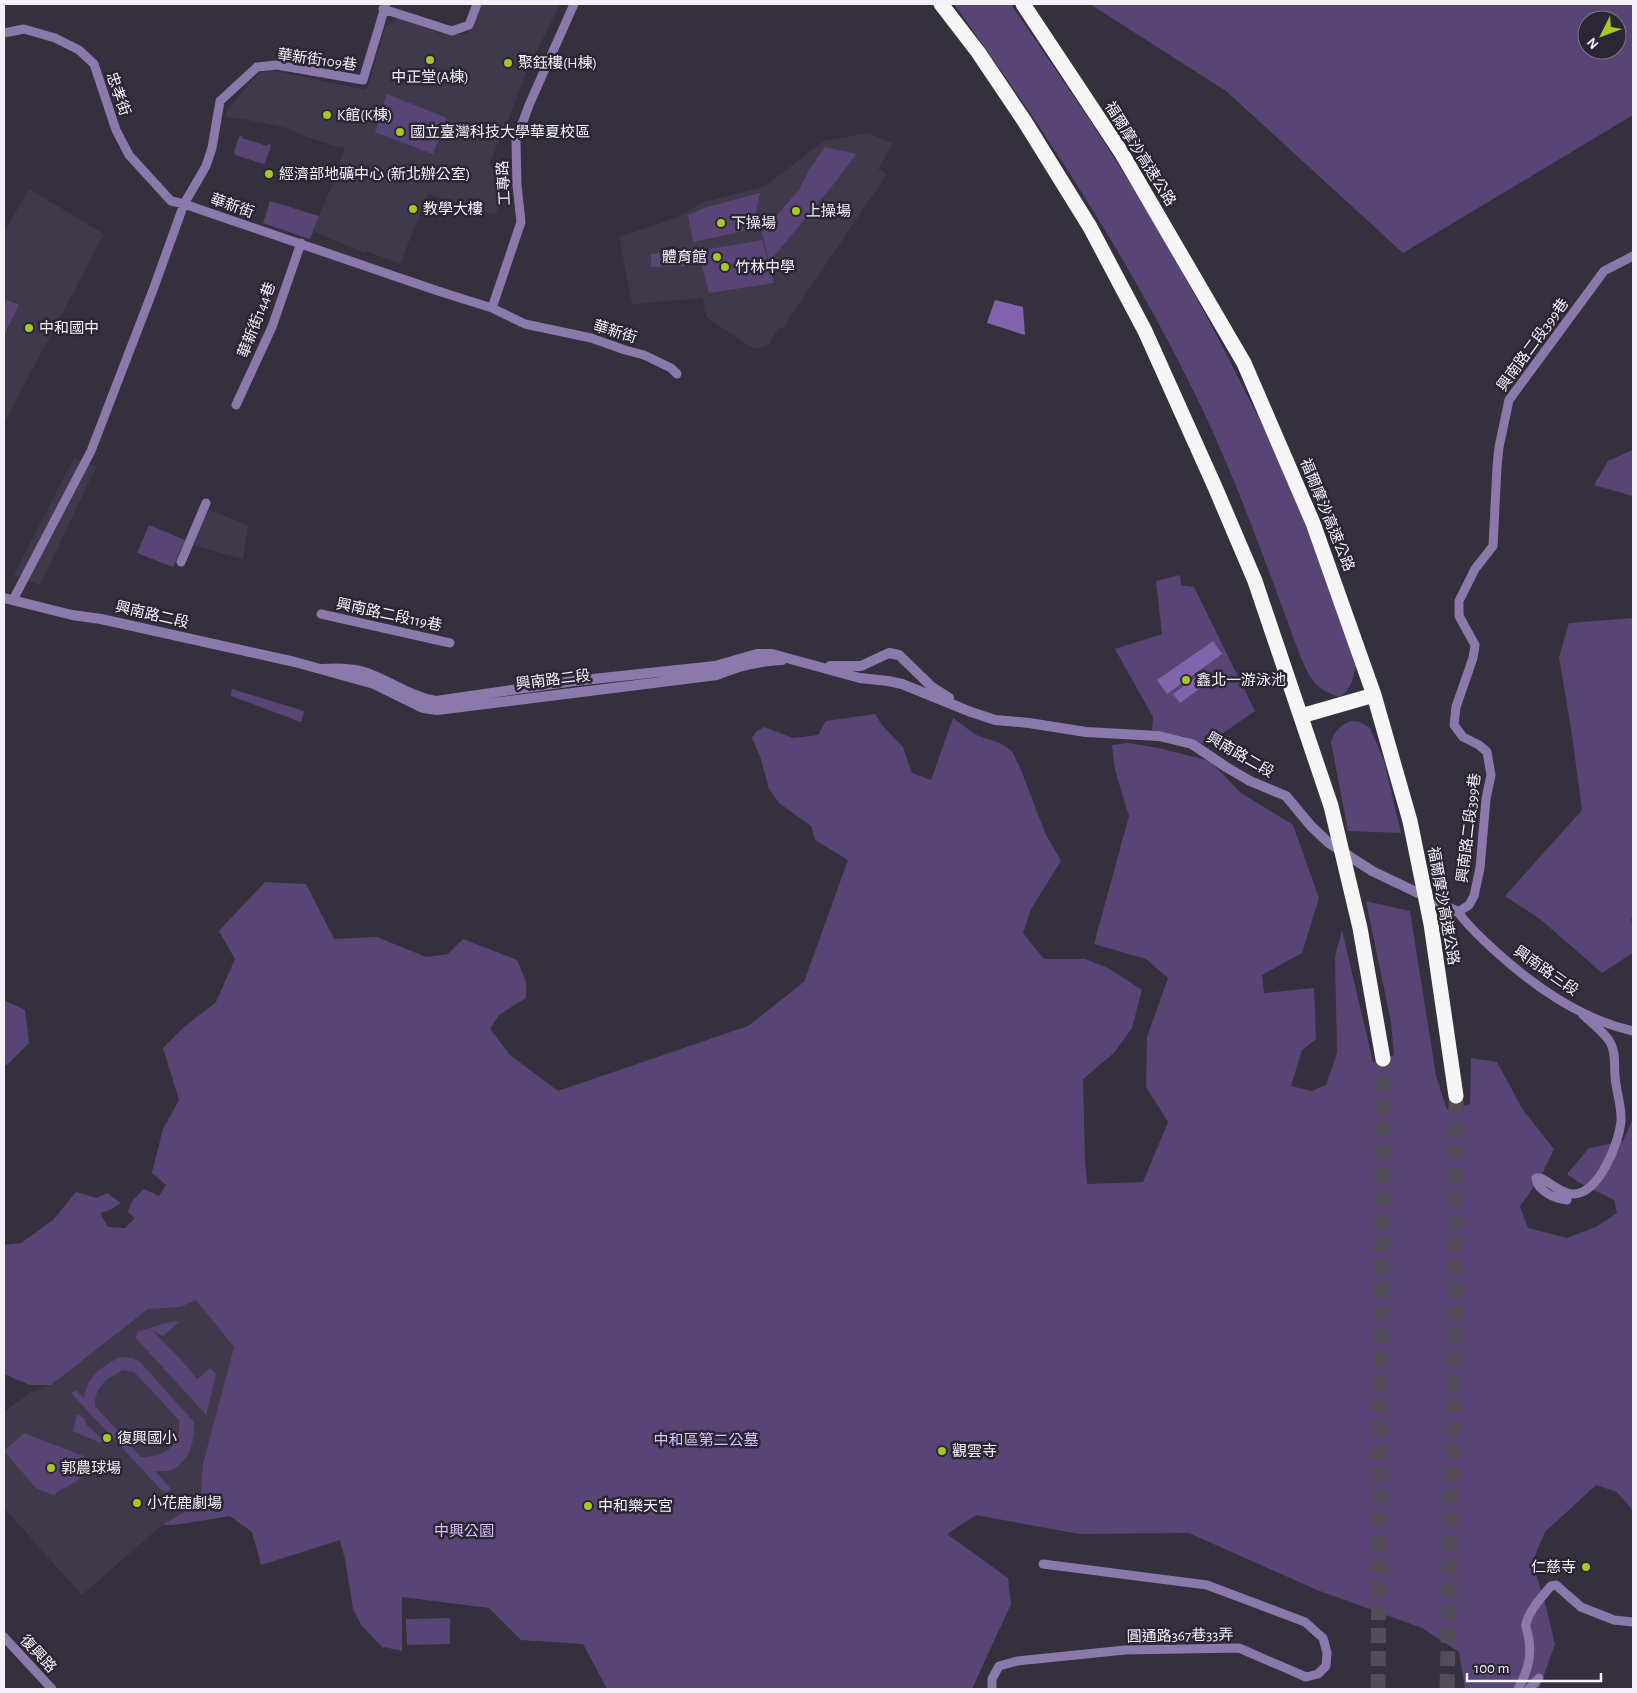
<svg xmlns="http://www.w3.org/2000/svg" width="1637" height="1693" viewBox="0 0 1637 1693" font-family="'Alegreya Sans','Noto Sans TC',sans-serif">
	<rect width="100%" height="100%" fill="#35303d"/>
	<path fill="#40394b" d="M479 4H560L526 73 510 115 502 141 499 140 489 166 499 170 498 207 495 215 428 194 400 264 366 251 365 253 313 231 333 183 345 147 334 146 299 134 291 129 249 120 225 117 228 109 252 80 260 73 270 70 365 90 370 81 385 27 397 19 408 21 441 34 444 33 450 35 455 33 467 35Z
		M867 133 893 143 878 169 887 174 782 329 779 327 769 344 754 349 706 317 703 298 632 304 619 237 681 216 701 203 764 187 824 141Z
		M29 189 104 234 4 423V232Z
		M74 458 96 467 40 585 14 575Z
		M209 510 248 525 243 559 191 545Z
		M196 1300 234 1346 203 1463 200 1503 162 1525 83 1594H81L4 1508V1412L31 1392 51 1385 148 1309 181 1307Z"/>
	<path fill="#584575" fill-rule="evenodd" d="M954 4H1011L1091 122 1152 217 1215 332 1270 440 1306 526 1356 665C1353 677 1351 692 1339 697 1314 688 1311 680 1301 658 1266 564 1233 468 1187 378 1121 246 1040 124 954 4Z
		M1090 4H1633V115L1403 253 1226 91ZM1587 20H1617V50H1587Z
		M387 94 447 118 433 154 375 132Z
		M243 135 242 138 267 146 269 143 271 146 264 164 235 155 234 152 239 137Z
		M825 147 856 154 837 180 769 262 762 232 799 190 809 170Z
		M760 193 755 217 749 230 693 242 688 215 704 208Z
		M270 201 319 216 310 239 263 223Z
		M762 240 774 283 709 293 698 251Z
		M685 250V266L651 267V254Z
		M7 300 19 305 4 335V307Z
		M1633 450V496L1594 485 1608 461Z
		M149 525 185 540 173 567 137 553Z
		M1180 575 1181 585 1194 587 1255 711 1206 745 1186 737 1152 730 1153 717 1115 649 1162 634 1156 581Z
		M1633 618V917L1631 919 1633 929V953L1602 973 1540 919 1505 896 1582 810 1571 728 1559 657 1569 623Z
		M232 689 304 711 301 722 231 696Z
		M875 714 882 725 903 747 912 773 931 780 953 718 976 735 1000 743 1012 751 1021 770 1045 833 1061 861 1031 909 1023 933 1044 959H1085L1108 968 1142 990 1132 1028 1114 1053 1083 1079 1085 1160 1087 1184 1143 1182 1168 1122 1146 1087 1147 1037 1168 978 1146 959 1094 944 1129 816 1115 770 1112 745 1128 743 1158 748 1210 761 1241 793 1293 825 1319 898 1302 953 1262 975 1264 993 1314 988 1316 1039 1302 1050 1291 1086 1312 1091 1326 1085 1337 1053 1335 957 1342 930 1373 1062 1394 1055 1391 1022 1366 901 1410 911 1436 1076 1447 1110 1470 1104 1471 1058 1497 1062 1523 1110 1554 1149 1540 1178 1520 1206 1528 1228 1567 1238 1596 1227 1617 1213 1614 1200 1580 1183 1567 1174 1589 1148 1623 1141 1633 1118V1511L1617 1492 1596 1485 1545 1532 1532 1562 1545 1603 1555 1644 1539 1689H1465L1459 1652 1422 1628 1317 1590 1189 1533 1079 1534 976 1515 947 1534 1008 1578 1011 1604 972 1689H607L583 1644 521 1640 489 1608 402 1597V1651L384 1647 383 1648 361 1625 353 1609 345 1559 340 1540 261 1565 252 1532 230 1516 175 1525H162L200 1503 203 1463 234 1347 196 1300 181 1307 148 1309 51 1385H30L4 1374V1245L21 1243 53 1220 76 1192 97 1198 107 1193 121 1203 110 1210 100 1213 108 1227 125 1228 135 1218 128 1212 132 1201 144 1189 159 1196 166 1185 152 1173 163 1129 179 1100 163 1048 183 1028 216 1002 235 959 219 931 265 882 306 884 334 939 377 937 426 957 448 954 463 939 517 960 526 981V998L499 1015 490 1029 510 1055 558 1091 748 1026 804 982 848 860 815 840 811 826 779 803 769 789 760 756 752 738 757 731 764 727 793 738 818 735 826 721Z
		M1351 721 1360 722 1370 728 1384 761 1401 833 1348 831 1331 742C1335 730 1339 726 1351 721Z
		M4 1000 25 1010 29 1043 8 1064 4 1066Z
		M175 1321 179 1322 163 1336 152 1330 183 1362 197 1379 210 1368 216 1374 206 1415 136 1338 137 1332C151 1328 162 1323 175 1321Z
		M121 1357 132 1358 140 1362 194 1422C196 1438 189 1464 171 1470 167 1472 160 1471 155 1471L171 1489 165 1494 71 1393 76 1390 84 1399C85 1395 85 1390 87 1386 93 1373 108 1362 121 1357ZM123 1370 134 1372 179 1420C181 1446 166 1457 141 1457L95 1406C94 1387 107 1378 123 1370Z
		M77 1414 84 1418 86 1424 103 1440 101 1443 73 1431Z
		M24 1433 86 1457 80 1479 57 1492 54 1495 37 1489 4 1451Z
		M450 1618V1644L407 1645 406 1619Z"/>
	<path fill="#8164ac" d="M995 300 1023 307 1025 335 987 323Z
		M1213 641 1222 654 1167 694 1157 680Z
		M1203 672 1210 681 1180 703 1173 694Z"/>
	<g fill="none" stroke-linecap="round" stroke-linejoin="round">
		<path stroke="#524d59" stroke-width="15" stroke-dasharray="15 8" stroke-linecap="butt" d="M1378 1689 1383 1059
			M1447 1689 1456 1307V1096"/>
		<path stroke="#8c79ab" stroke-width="9" d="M383 9 452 31 469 25 477 4
			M4 33 24 29 55 38 79 50 94 64 116 130 129 155 171 201 184 204 438 291 492 308 525 324 591 338 625 350 644 355 671 368 677 374
			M1633 256 1604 271 1509 400 1499 447 1497 467 1493 546 1475 569 1459 601V616L1475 645 1473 658 1456 707 1454 725 1463 737 1479 745 1487 752 1491 775 1486 799 1480 868 1474 896 1469 905 1458 912C1468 926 1479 936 1492 948 1532 985 1579 1019 1633 1031
			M492 308 521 222 517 185 516 141 529 105 574 4
			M236 405 272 327 301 243
			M181 562 206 503
			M13 600 91 451 153 290 184 204 206 166 212 148 220 101 257 67 277 65 363 80 386 4
			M321 614 450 643
			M1567 1200C1555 1199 1537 1191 1536 1178H1540C1550 1182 1562 1195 1574 1194 1599 1193 1619 1143 1621 1121 1622 1107 1616 1091 1615 1076 1614 1065 1616 1052 1610 1042 1604 1032 1592 1023 1583 1015
			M4 1637 52 1689
			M992 1689V1679L999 1666 1017 1661 1125 1650 1239 1648 1306 1677 1318 1674 1326 1666 1327 1653 1323 1638 1305 1622 1207 1585 1043 1564
			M1518 1689C1526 1674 1532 1659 1529 1641 1529 1636 1526 1630 1526 1625 1527 1613 1543 1595 1551 1586L1556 1585 1581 1607 1614 1620 1633 1622
			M1529 1689 1539 1678"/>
		<path stroke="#8c79ab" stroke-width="10" d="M4 598 72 615 101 619 295 662 374 684 423 708 437 710 717 675C738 666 759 661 782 660
			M830 666H861L889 653 899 655 932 687 949 698
			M322 669C337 668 350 668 364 672 389 680 408 696 436 701L574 681 715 666 757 654H772L860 678 888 681 902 684 971 712 995 720 1029 723 1086 732 1159 736 1192 744 1226 767 1250 781 1286 796 1311 826 1329 843 1372 871 1458 912"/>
		<path stroke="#f5f5f5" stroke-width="15" d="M941 4 978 52 1025 122 1090 227 1145 331 1215 487 1255 581 1331 806 1360 928 1383 1059
			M1023 4 1121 152 1244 363 1313 523 1374 695 1410 821 1431 924 1456 1096
			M1301 716 1374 695"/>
	</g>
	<g fill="#a5c823" stroke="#2b2633" stroke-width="2">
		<circle cx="430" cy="60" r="5"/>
		<circle cx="508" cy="63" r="5"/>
		<circle cx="327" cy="115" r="5"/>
		<circle cx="400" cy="132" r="5"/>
		<circle cx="269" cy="174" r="5"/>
		<circle cx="413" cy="209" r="5"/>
		<circle cx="796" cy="211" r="5"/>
		<circle cx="721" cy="223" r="5"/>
		<circle cx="717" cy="257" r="5"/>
		<circle cx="725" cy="267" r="5"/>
		<circle cx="29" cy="328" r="5"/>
		<circle cx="1186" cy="680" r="5"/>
		<circle cx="107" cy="1438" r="5"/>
		<circle cx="942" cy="1451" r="5"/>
		<circle cx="51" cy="1468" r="5"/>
		<circle cx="137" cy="1503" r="5"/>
		<circle cx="588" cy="1506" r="5"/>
		<circle cx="1586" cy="1567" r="5"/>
	</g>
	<g text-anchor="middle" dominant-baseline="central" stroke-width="5" stroke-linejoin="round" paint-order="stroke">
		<g font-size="15" fill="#f4f1fa" stroke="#2b2633">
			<text transform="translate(317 60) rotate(8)">華新街109巷</text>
			<text transform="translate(118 94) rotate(71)">忠孝街</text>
			<text transform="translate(1140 154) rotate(58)">福爾摩沙高速公路</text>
			<text transform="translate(504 183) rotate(-93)">工專路</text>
			<text transform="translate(232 206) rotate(19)">華新街</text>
			<text transform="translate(257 320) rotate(-69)">華新街144巷</text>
			<text transform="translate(615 332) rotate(17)">華新街</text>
			<text transform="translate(1533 345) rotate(-54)">興南路二段399巷</text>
			<text transform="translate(1327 515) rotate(68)">福爾摩沙高速公路</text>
			<text transform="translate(152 615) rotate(13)">興南路二段</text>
			<text transform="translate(389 615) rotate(12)">興南路二段119巷</text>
			<text transform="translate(553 680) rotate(-7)">興南路二段</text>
			<text transform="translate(1240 755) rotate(30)">興南路二段</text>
			<text transform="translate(1469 828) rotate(-83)">興南路二段399巷</text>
			<text transform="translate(1443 906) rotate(80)">福爾摩沙高速公路</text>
			<text transform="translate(1546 971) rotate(35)">興南路三段</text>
			<text transform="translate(1180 1636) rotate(-1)">圓通路367巷33弄</text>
			<text transform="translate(38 1654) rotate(47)">復興路</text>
		</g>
		<g font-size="15" fill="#f4f1fa" stroke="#2b2633" text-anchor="start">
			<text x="518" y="63">聚鈺樓(H棟)</text>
			<text x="430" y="77" text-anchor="middle">中正堂(A棟)</text>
			<text x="337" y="115">K館(K棟)</text>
			<text x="410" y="132">國立臺灣科技大學華夏校區</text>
			<text x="279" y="174">經濟部地礦中心 (新北辦公室)</text>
			<text x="423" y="209">教學大樓</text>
			<text x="806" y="211">上操場</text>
			<text x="731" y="223">下操場</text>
			<text x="707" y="257" text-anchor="end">體育館</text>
			<text x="735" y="267">竹林中學</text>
			<text x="39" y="328">中和國中</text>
			<text x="1196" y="680">鑫北一游泳池</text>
			<text x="117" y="1438">復興國小</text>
			<text x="952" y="1451">觀雲寺</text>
			<text x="61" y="1468">郭農球場</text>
			<text x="147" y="1503">小花鹿劇場</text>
			<text x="598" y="1506">中和樂天宮</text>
			<text x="1576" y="1567" text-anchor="end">仁慈寺</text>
		</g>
		<g font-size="15" fill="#d9c2ff" stroke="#2b2633">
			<text x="706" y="1440">中和區第二公墓</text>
			<text x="464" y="1531">中興公園</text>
		</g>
	</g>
	<rect width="1637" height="1693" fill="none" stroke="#f4f1fa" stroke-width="10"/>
	<g transform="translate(1602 35) rotate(228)"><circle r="24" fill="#2b2633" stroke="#7b7783"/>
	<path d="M0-4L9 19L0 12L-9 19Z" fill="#a5c823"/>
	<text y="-8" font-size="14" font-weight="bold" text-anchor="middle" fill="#f4f1fa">N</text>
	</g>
	<path d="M1467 1673v8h134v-8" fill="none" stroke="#f4f1fa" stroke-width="2.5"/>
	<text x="1474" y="1673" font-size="15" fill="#f4f1fa" stroke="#2b2633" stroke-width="4" paint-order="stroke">100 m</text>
</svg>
